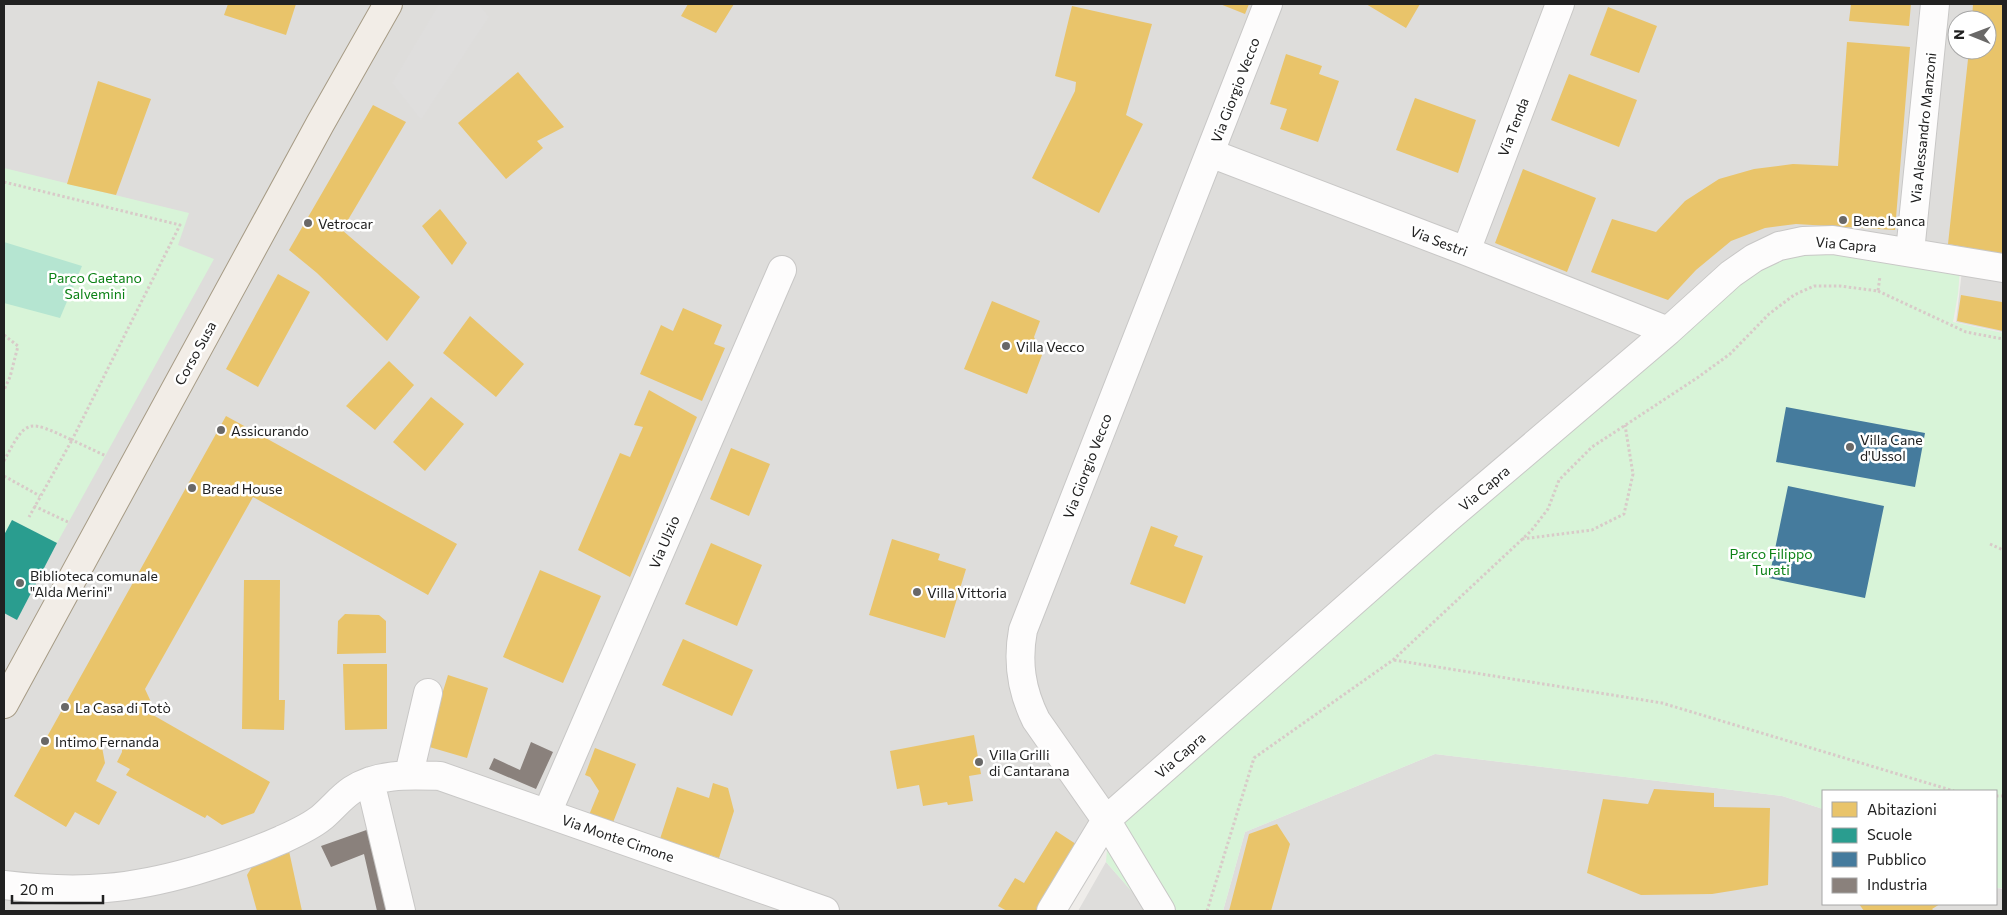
<svg xmlns="http://www.w3.org/2000/svg" width="2007" height="915" viewBox="0 0 2007 915" font-family="Commissioner,sans-serif">
	<rect width="100%" height="100%" fill="#efedea"/>
	<path fill="#dedddb" fill-rule="evenodd" d="M4 4H1925L1906 250 1106 820 1064 911H4Z
		M1942 4H2003V332L1956 322 1963 262 1914 255ZM1957 20H1987V50H1957Z
		M1435 754 1782 796 1823 809V904H1996V888L2003 889V911H1223L1245 832Z
		M1106 862 1149 911H1078Z"/>
	<path fill="#d8f4d8" d="M4 168 189 213 178 245 214 259 57 543 12 520 4 535Z
		M1797 250 1960 269 1958 294 1953 322 2003 333V888H1996V791H1823V809L1782 796 1435 754 1245 832 1223 911H1149L1106 862 1109 822 1734 283Z"/>
	<path fill="#b5e5d1" d="M4 242 82 266 60 318 4 303Z"/>
	<path fill="#dfdedd" d="M439 4H479L489 17 421 120 392 83Z"/>
	<path fill="#e9c46a" d="M228 4H296L286 35 224 15Z
		M688 4H734L716 33 681 16Z
		M1220 4H1249L1245 14Z
		M1366 4H1420L1406 28Z
		M1851 4H1911L1909 26 1849 21Z
		M1973 4H2003V254L1948 244 1969 50H1987V20H1972Z
		M1072 6 1152 24 1126 115 1143 124 1099 213 1032 178 1075 91 1076 82 1055 76Z
		M1608 7 1657 26 1639 73 1590 55Z
		M1847 42 1910 47 1895 230 1796 224 1765 228 1731 241 1696 270 1668 300 1591 272 1612 219 1656 232 1685 201 1719 179 1754 169 1793 164 1838 166Z
		M1286 54 1322 66 1319 74 1339 81 1318 142 1280 129 1287 109 1270 104Z
		M518 72 564 127 537 141 543 148 506 179 458 123Z
		M1569 74 1637 100 1619 147 1551 120Z
		M98 81 151 99 116 195 67 184Z
		M1415 98 1476 120 1458 173 1396 150Z
		M373 105 406 122 342 230 420 297 387 341 317 273 289 250Z
		M1523 169 1596 198 1567 272 1495 243Z
		M440 209 467 243 452 265 422 226Z
		M278 274 310 292 258 387 226 369Z
		M1961 295 2002 302 2003 298V331L1957 321Z
		M992 301 1040 321 1034 337 1042 355 1027 394 964 369Z
		M683 308 722 325 714 344 725 348 702 401 640 374 661 325 673 331Z
		M470 316 524 364 496 397 443 353Z
		M389 361 414 385 375 430 346 406Z
		M649 390 697 417 630 577 578 550 620 453 630 457 643 427 634 425Z
		M431 397 464 424 425 471 393 442Z
		M226 416 457 544 428 595 253 497 145 689 151 702 146 711 270 782 254 813 222 825 207 815 205 818 126 775 130 769 117 762 122 752V746L112 740H106L102 747 105 763 96 781 117 792 99 825 75 812 66 827 14 796Z
		M731 448 770 464 749 516 710 499Z
		M1151 526 1178 536 1174 546 1203 556 1185 604 1130 584Z
		M892 539 940 554 938 560 966 569 945 638 869 615Z
		M711 543 762 565 737 626 685 604Z
		M540 570 601 596 563 683 503 657Z
		M244 580H280L279 700H285L284 730 242 729Z
		M345 614 379 615 386 621V653L337 654 338 621Z
		M683 639 753 670 732 716 662 685Z
		M343 664H387V729L345 730Z
		M448 675 488 688 467 758 426 746Z
		M974 735 981 774 969 776 973 801 948 805 947 802 923 806 919 785 897 789 890 751Z
		M595 748 636 764 612 825 589 815 599 791 590 777 585 775Z
		M713 783 728 788 734 811 719 858 660 839 677 787 709 798Z
		M1654 789 1714 793V807L1770 808 1768 885 1712 894 1641 895 1587 873 1603 799 1648 804Z
		M1277 824 1290 844 1271 911H1229L1249 834Z
		M1056 831 1079 846 1039 911H1007L998 906 1015 878 1024 883Z
		M289 851 302 911H257L247 875 252 867Z
		M1859 904H1940L1932 909 1934 911H1864Z"/>
	<path fill="#2a9d8f" d="M12 520 57 543 17 620 4 613V535Z"/>
	<path fill="#457b9d" d="M1786 407 1925 433 1915 487 1776 462Z
		M1788 486 1884 506 1865 598 1769 578Z"/>
	<path fill="#8a817c" d="M531 742 553 752 536 789 489 769 494 758 520 770Z
		M375 827 394 911H377L364 854 331 867 321 846Z"/>
	<g fill="none" stroke-linecap="round" stroke-linejoin="round">
		<defs>
			<path id="street" d="M1210 153 1466 251 1668 331
				M1466 251 1560 4
				M1910 252 1935 4
				M409 774 428 693
				M370 781 401 911
				M547 813 782 270
				M4 885C38 889 72 891 106 888 160 884 231 862 281 840 294 834 310 827 321 818 332 809 340 798 352 790 378 773 410 775 440 776L825 911
				M1051 911 1106 820 1447 519 1668 331 1731 274 1754 258 1779 246 1803 241 1833 240 2003 268
				M1161 911 1106 820 1036 720C1021 690 1017 662 1023 630L1268 4"/>
			<path id="primary" d="M4 704 320 124 388 4"/>
		</defs>
		<use href="#street" stroke="#c8c7c6" stroke-width="30"/>
		<use href="#primary" stroke="#a69b85" stroke-width="30"/>
		<path stroke="#d8cac8" stroke-width="3" stroke-dasharray="2.5 2.5" stroke-linecap="butt" d="M4 182 180 225 72 440 106 456
			M1878 291 1966 332 2003 339
			M4 335 18 346 10 377 4 390
			M4 461C27 417 28 420 72 440L29 517
			M4 476 40 496
			M34 506 70 523
			M1522 539 1592 530 1624 514 1633 474 1625 425
			M1990 544 2003 550
			M1394 660 1662 703 1954 791
			M1996 796H2003
			M1207 911 1254 758 1393 660 1531 531 1548 509 1559 480 1592 447 1697 378 1730 354 1769 314 1794 295 1814 286H1840L1878 291 1880 276"/>
		<use href="#street" stroke="#fdfcfc" stroke-width="28"/>
		<use href="#primary" stroke="#f2ede7" stroke-width="28"/>
	</g>
	<g fill="#696867" stroke="#fff" stroke-width="2">
		<circle cx="1843" cy="220" r="5"/>
		<circle cx="308" cy="223" r="5"/>
		<circle cx="1006" cy="346" r="5"/>
		<circle cx="221" cy="430" r="5"/>
		<circle cx="1850" cy="447" r="5"/>
		<circle cx="192" cy="488" r="5"/>
		<circle cx="20" cy="583" r="5"/>
		<circle cx="917" cy="592" r="5"/>
		<circle cx="65" cy="707" r="5"/>
		<circle cx="45" cy="741" r="5"/>
		<circle cx="979" cy="762" r="5"/>
	</g>
	<g text-anchor="middle" dominant-baseline="central" stroke-width="5" stroke-linejoin="round" paint-order="stroke">
		<g font-size="14" fill="#212121" stroke="#fff">
			<text transform="translate(1235 90) rotate(-69)">Via Giorgio Vecco</text>
			<text transform="translate(1513 127) rotate(-69)">Via Tenda</text>
			<text transform="translate(1923 128) rotate(-84)">Via Alessandro Manzoni</text>
			<text transform="translate(1439 241) rotate(21)">Via Sestri</text>
			<text transform="translate(1846 244) rotate(5)">Via Capra</text>
			<text transform="translate(195 353) rotate(-61)">Corso Susa</text>
			<text transform="translate(1087 466) rotate(-69)">Via Giorgio Vecco</text>
			<text transform="translate(1484 488) rotate(-40)">Via Capra</text>
			<text transform="translate(664 542) rotate(-67)">Via Ulzio</text>
			<text transform="translate(1180 755) rotate(-41)">Via Capra</text>
			<text transform="translate(618 838) rotate(19)">Via Monte Cimone</text>
		</g>
		<g font-size="14" fill="#212121" stroke="#fff" text-anchor="start">
			<text x="1853" y="220">Bene banca</text>
			<text x="318" y="223">Vetrocar</text>
			<text x="1016" y="346">Villa Vecco</text>
			<text x="231" y="430">Assicurando</text>
			<text x="1860" y="439">Villa Cane<tspan x="1860" dy="16">d'Ussol</tspan></text>
			<text x="202" y="488">Bread House</text>
			<text x="30" y="575">Biblioteca comunale<tspan x="30" dy="16">"Alda Merini"</tspan></text>
			<text x="927" y="592">Villa Vittoria</text>
			<text x="75" y="707">La Casa di Totò</text>
			<text x="55" y="741">Intimo Fernanda</text>
			<text x="989" y="754">Villa Grilli<tspan x="989" dy="16">di Cantarana</tspan></text>
		</g>
		<g font-size="14" fill="#0c8216" stroke="#fff">
			<text x="95" y="277">Parco Gaetano<tspan x="95" dy="16">Salvemini</tspan></text>
			<text x="1771" y="553">Parco Filippo<tspan x="1771" dy="16">Turati</tspan></text>
		</g>
	</g>
	<rect width="2007" height="915" fill="none" stroke="#212121" stroke-width="10"/>
	<rect x="1822" y="790" width="175" height="115" fill="#ffffff" stroke="#a6a6a6"/>
	<rect x="1832" y="802" width="25" height="15" fill="#e9c46a" stroke="#a6a6a6"/>
	<text x="1867" y="815" font-size="15" fill="#212121">Abitazioni</text>
	<rect x="1832" y="828" width="25" height="15" fill="#2a9d8f" stroke="#a6a6a6"/>
	<text x="1867" y="840" font-size="15" fill="#212121">Scuole</text>
	<rect x="1832" y="852" width="25" height="15" fill="#457b9d" stroke="#a6a6a6"/>
	<text x="1867" y="865" font-size="15" fill="#212121">Pubblico</text>
	<rect x="1832" y="878" width="25" height="15" fill="#8a817c" stroke="#a6a6a6"/>
	<text x="1867" y="890" font-size="15" fill="#212121">Industria</text>
	<g transform="translate(1972 35) rotate(271)"><circle r="24" fill="#ffffff" stroke="#a6a6a6"/>
	<path d="M0-4L9 19L0 12L-9 19Z" fill="#696867"/>
	<text y="-8" font-size="14" font-weight="bold" text-anchor="middle" fill="#212121">N</text>
	</g>
	<path d="M12 895v8h91v-8" fill="none" stroke="#212121" stroke-width="2.5"/>
	<text x="20" y="895" font-size="15" fill="#212121" stroke="#ffffff" stroke-width="4" paint-order="stroke">20 m</text>
</svg>
